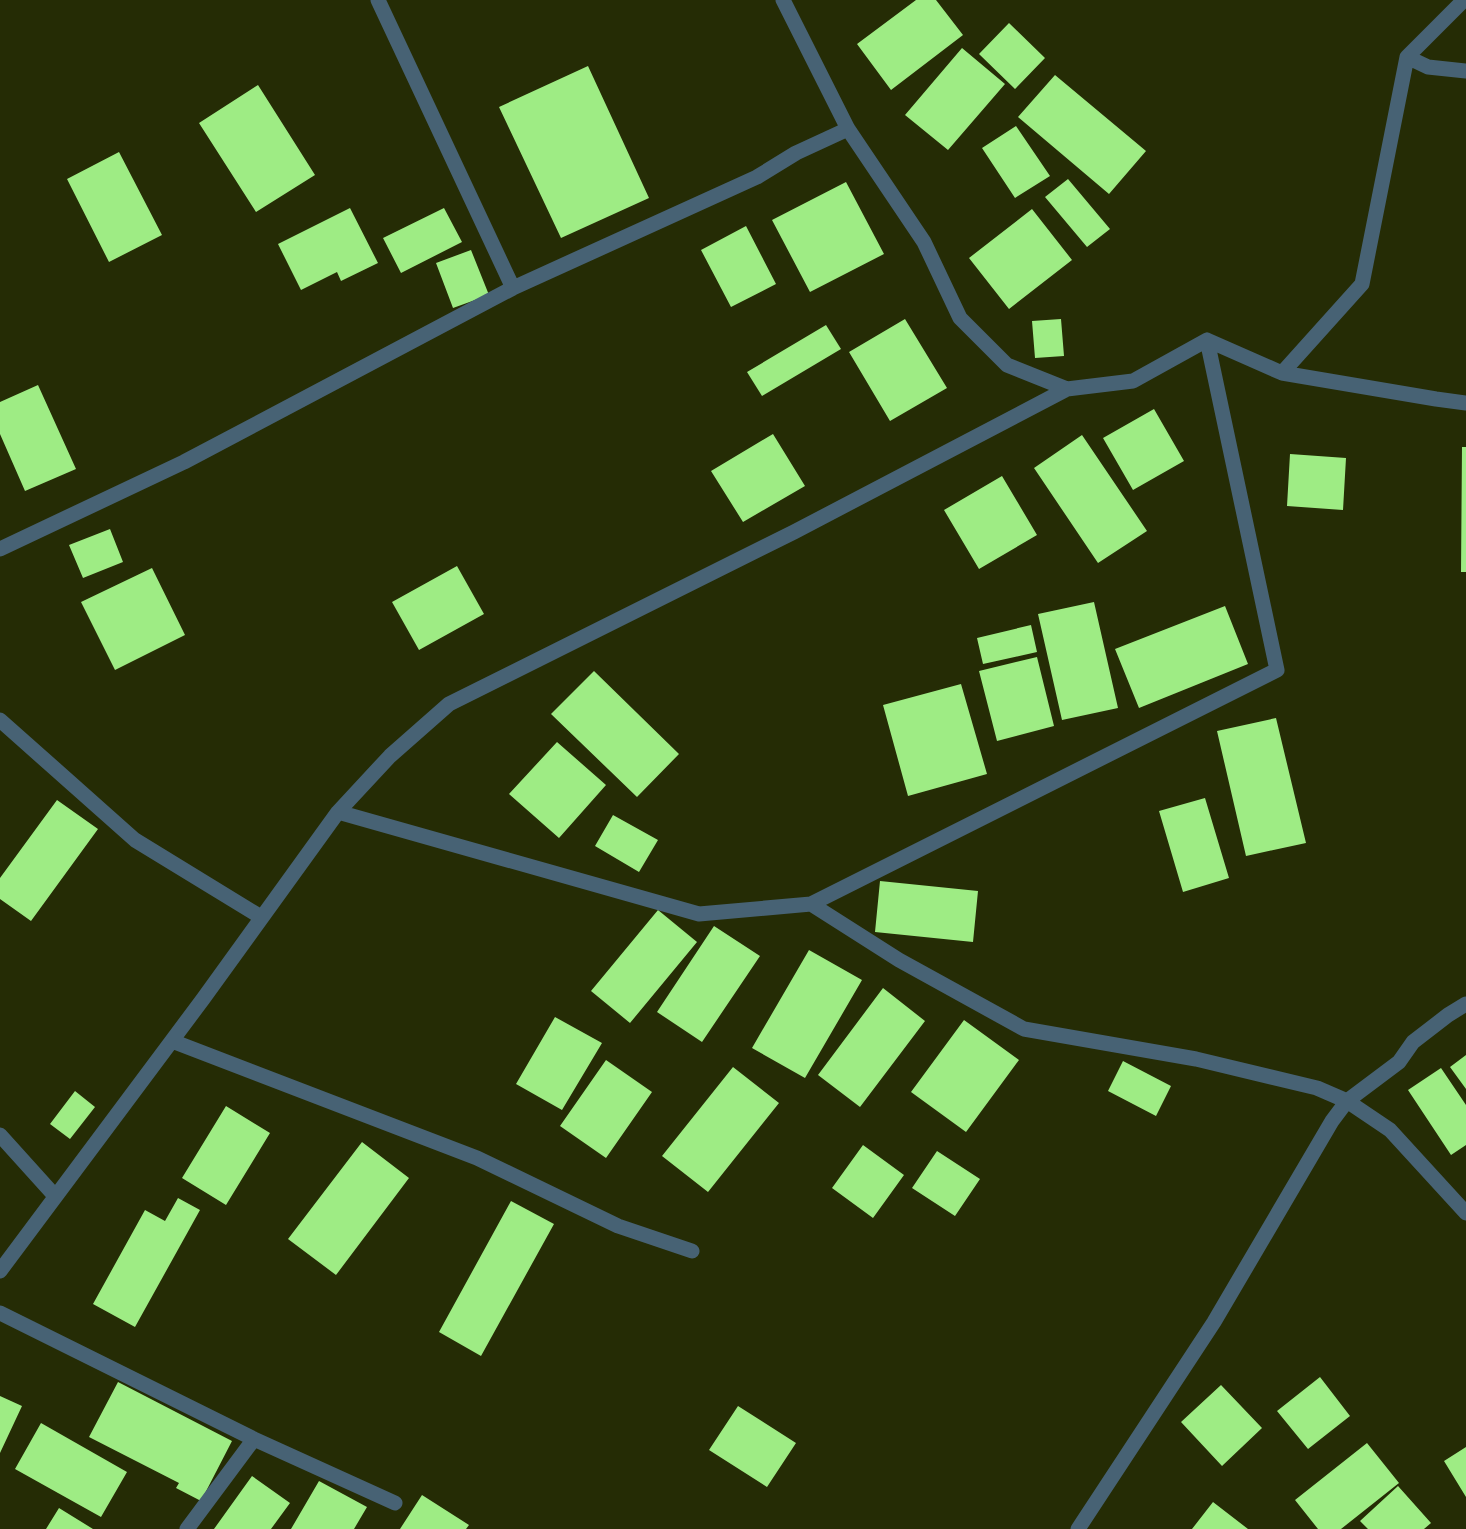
<svg xmlns="http://www.w3.org/2000/svg" width="1466" height="1529" viewBox="0 0 1466 1529" font-family="'Public Sans',sans-serif">
	<rect width="100%" height="100%" fill="#252c05"/>
	<path fill="#9eec84" d="M916 0H936L963 35 891 90 857 44Z
		M1009 23 1045 58 1015 89 979 54Z
		M962 48 1005 84 948 150 905 115Z
		M588 66 649 198 561 238 499 107Z
		M1055 75 1146 151 1109 194 1018 117Z
		M258 85 315 175 256 212 199 123Z
		M1016 126 1050 176 1015 198 982 148Z
		M119 152 162 235 109 262 67 179Z
		M1068 179 1110 229 1087 247 1045 197Z
		M846 182 884 254 810 292 772 220Z
		M350 208 378 263 341 281 337 272 301 290 278 244Z
		M444 208 462 242 401 273 383 238Z
		M1032 209 1072 260 1009 309 969 258Z
		M746 226 776 284 731 307 701 250Z
		M471 250 489 295 453 308 436 263Z
		M905 319 947 388 890 421 849 352Z
		M1061 319 1064 356 1035 358 1032 321Z
		M826 325 841 349 762 396 747 372Z
		M38 385 76 469 25 491 0 434V402Z
		M1154 409 1184 461 1133 490 1103 438Z
		M773 434 805 486 743 522 711 471Z
		M1082 435 1147 531 1098 563 1034 468Z
		M1462 447H1466V572H1461Z
		M1290 454 1346 458 1343 510 1287 506Z
		M1002 476 1037 535 979 569 944 510Z
		M110 529 123 562 83 578 69 545Z
		M457 566 484 614 419 650 392 602Z
		M152 568 185 635 115 670 81 602Z
		M1094 602 1118 708 1062 720 1038 614Z
		M1225 606 1248 664 1139 708 1115 649Z
		M1031 625 1037 652 983 664 977 638Z
		M1037 657 1054 726 997 741 979 671Z
		M594 671 679 754 637 797 551 714Z
		M961 684 987 774 908 796 883 705Z
		M1276 718 1306 843 1246 856 1217 731Z
		M557 742 606 785 559 838 509 794Z
		M1205 798 1229 878 1183 892 1159 811Z
		M57 800 98 829 31 921 0 899V878Z
		M613 815 658 840 639 872 595 846Z
		M880 881 978 891 973 942 875 932Z
		M658 910 697 942 630 1023 591 991Z
		M714 926 760 956 702 1042 657 1012Z
		M809 950 862 980 805 1078 752 1048Z
		M883 988 925 1021 860 1107 818 1075Z
		M555 1017 602 1043 562 1110 516 1084Z
		M964 1020 1019 1060 966 1132 911 1092Z
		M1466 1055V1089L1450 1067Z
		M606 1060 652 1092 606 1158 560 1126Z
		M1123 1061 1171 1086 1156 1116 1108 1091Z
		M733 1067 779 1103 708 1192 662 1156Z
		M1441 1068 1466 1105V1145L1451 1155 1408 1090Z
		M75 1091 95 1107 70 1139 50 1124Z
		M226 1106 270 1133 226 1205 182 1178Z
		M362 1142 409 1178 336 1275 288 1239Z
		M863 1145 904 1175 873 1218 832 1188Z
		M937 1151 980 1179 955 1216 912 1188Z
		M178 1198 200 1210 135 1327 93 1304 145 1210 165 1221Z
		M511 1201 554 1224 481 1356 439 1332Z
		M1320 1377 1350 1416 1308 1449 1277 1411Z
		M118 1382 232 1441 201 1501 176 1488 179 1483 89 1437Z
		M1221 1385 1262 1428 1222 1466 1181 1422Z
		M0 1396 22 1406 0 1453Z
		M738 1406 796 1443 767 1487 709 1450Z
		M41 1423 127 1472 101 1517 15 1469Z
		M1367 1443 1399 1483 1341 1529H1318L1295 1500Z
		M1466 1447V1497L1444 1461Z
		M252 1476 290 1503 271 1529H214Z
		M319 1481 367 1507 354 1529H291Z
		M1398 1486 1431 1523 1424 1529H1368L1360 1521Z
		M422 1495 469 1525 466 1529H400Z
		M1213 1502 1248 1529H1192Z
		M59 1508 93 1529H46Z"/>
	<g fill="none" stroke-linecap="round" stroke-linejoin="round">
		<path stroke="#476274" stroke-width="15" d="M378 0 513 288
			M783 0 848 129 924 242 960 318 1007 365 1067 389 1133 381 1207 340 1282 373 1436 399 1466 403
			M1407 57 1428 67 1466 71
			M1282 373 1362 284 1407 57 1464 0
			M0 549 184 462 513 288 757 177 796 153 848 129
			M0 720 135 840 261 917
			M338 812 699 914 811 904 1277 670 1207 340
			M811 904 899 960 1024 1029 1196 1059 1317 1088 1347 1101 1332 1121 1214 1322 1078 1529
			M1466 1004 1448 1015 1413 1042 1399 1062 1347 1101 1390 1130 1466 1213
			M172 1041 477 1158 618 1226 692 1251
			M0 1135 55 1196
			M0 1271 203 999 338 812 390 756 449 704 794 532 1067 389
			M0 1313 254 1439 395 1503
			M187 1529 254 1439"/>
	</g>
</svg>
